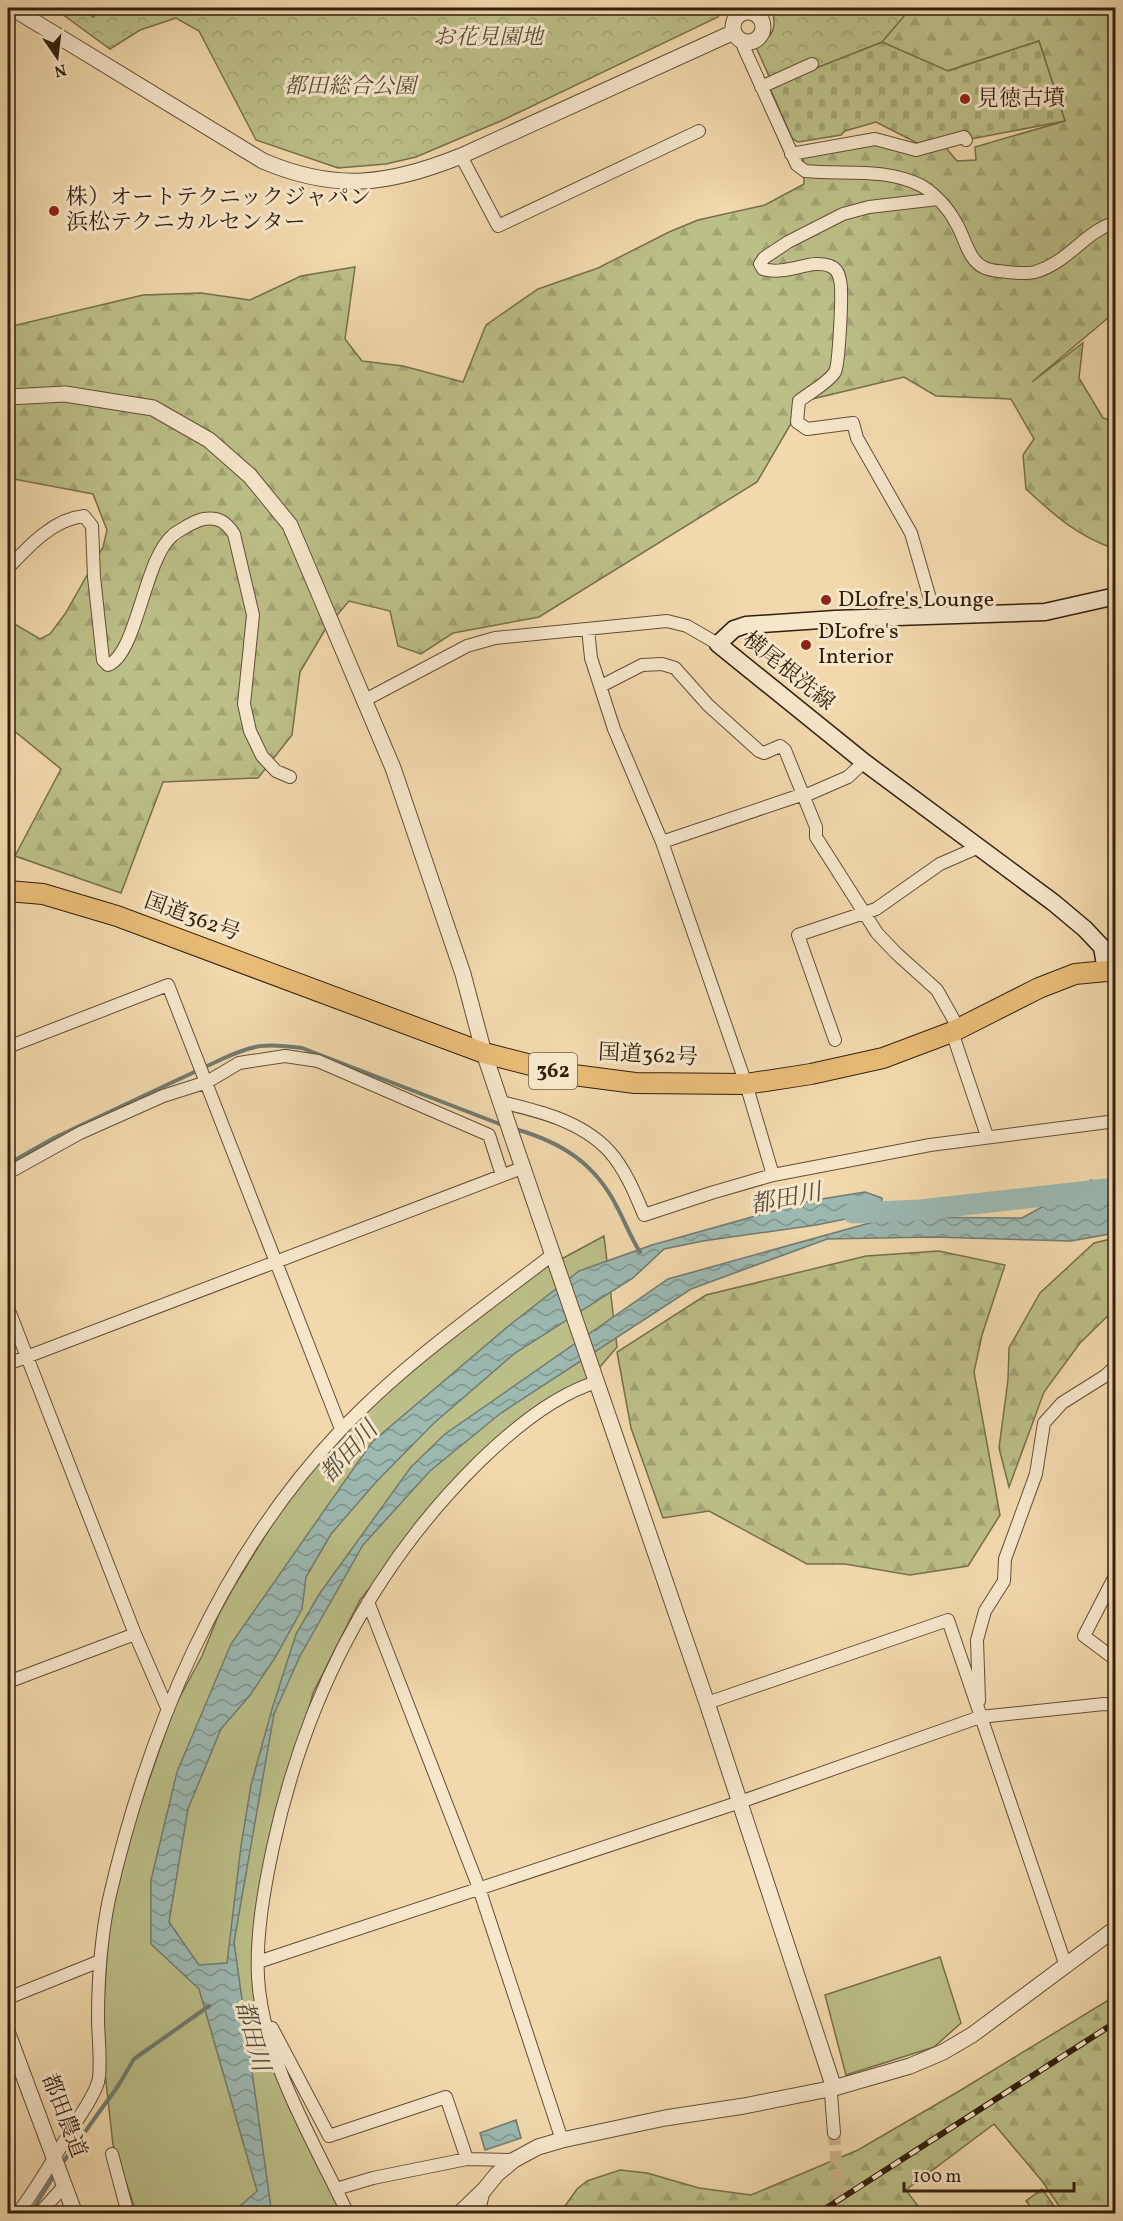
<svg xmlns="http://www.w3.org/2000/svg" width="1123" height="2221" viewBox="0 0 1123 2221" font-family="Vollkorn,'Noto Serif JP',serif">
	<defs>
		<pattern id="forest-firs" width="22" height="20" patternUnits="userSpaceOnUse" patternTransform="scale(1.5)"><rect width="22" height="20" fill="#bcbf88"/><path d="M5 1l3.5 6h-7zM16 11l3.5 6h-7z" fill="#a2a474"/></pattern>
		<pattern id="cemetery-stones" width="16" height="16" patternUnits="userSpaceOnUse" patternTransform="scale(1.5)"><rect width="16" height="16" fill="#bcbf88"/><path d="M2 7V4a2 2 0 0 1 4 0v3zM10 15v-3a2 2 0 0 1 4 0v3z" fill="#a2a474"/></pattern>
		<pattern id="park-crowns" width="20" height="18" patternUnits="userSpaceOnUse" patternTransform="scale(1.5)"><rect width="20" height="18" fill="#bcbf88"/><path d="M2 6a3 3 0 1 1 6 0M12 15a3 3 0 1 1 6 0" fill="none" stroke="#a2a474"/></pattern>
		<pattern id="water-waves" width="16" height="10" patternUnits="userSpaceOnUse" patternTransform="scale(1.5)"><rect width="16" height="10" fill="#9cb9b2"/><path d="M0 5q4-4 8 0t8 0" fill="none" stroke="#80968f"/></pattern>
	</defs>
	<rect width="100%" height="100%" fill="#f1d9ad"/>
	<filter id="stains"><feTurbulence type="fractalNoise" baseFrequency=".00333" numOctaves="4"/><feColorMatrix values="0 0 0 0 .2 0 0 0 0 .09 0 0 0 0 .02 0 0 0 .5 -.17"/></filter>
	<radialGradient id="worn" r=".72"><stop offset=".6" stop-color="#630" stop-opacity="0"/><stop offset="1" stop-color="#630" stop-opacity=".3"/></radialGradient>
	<path fill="#bcbf88" stroke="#776f4b" stroke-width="1.5" d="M604 1236 617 1347 594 1374 459 1476 360 1600 313 1693 280 1815 267 1877 260 1994 262 2028 343 2213 137 2214 113 2145 101 2037 109 1929 126 1845 175 1706 202 1656 219 1614 235 1585 279 1513 319 1461 354 1421 463 1328 543 1269Z
		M940 1957 961 2023 934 2047 846 2075 825 1995Z"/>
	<path fill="url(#forest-firs)" stroke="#776f4b" stroke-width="1.5" d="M896 8H1115V312L1032 382 1083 343 1079 378 1103 418 1115 422V549C1077 536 1054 515 1026 489L1023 455 1034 439 1011 399 936 396 904 377 804 401 757 482 539 617 453 633 421 654 398 646 390 611 349 601 326 628 300 672 292 735 258 778 163 782 121 893 15 856 61 769 13 730 8 731V620L40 639 50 634 65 614 103 547 107 530 93 494 8 478V327L143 295 201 293 250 300 301 276 355 267 345 339 362 361 403 366 463 382 486 325 538 289 598 268 669 232 698 220 765 205 804 184 803 155 873 143 916 155 946 148 957 161 976 160 975 147 1065 121 1039 41 947 71 882 42 838 59Z
		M1115 1238V1309L1080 1343 1044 1392 1009 1487 999 1448 1008 1380 1009 1348 1040 1293 1094 1243Z
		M939 1251 1005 1265 982 1335 974 1372 1000 1515 968 1566 910 1575 845 1564H807L709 1511 663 1518 631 1428 617 1352 706 1295 866 1256Z
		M1115 1996V2213H1064L1042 2181 994 2124 906 2190 923 2213H560L577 2189 587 2181 620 2170 647 2173 699 2188 751 2195 858 2150 961 2090Z"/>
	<path fill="url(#cemetery-stones)" stroke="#776f4b" stroke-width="1.5" d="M1039 41 1065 121 971 139 966 131 919 144 876 122 845 131 841 135 798 142 792 138 769 86 882 42 948 71Z
		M1042 2189 1059 2213H1035L1026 2201Z"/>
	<path fill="url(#park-crowns)" stroke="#776f4b" stroke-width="1.5" d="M59 8H724L718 17 503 120 416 157 386 164 338 168 256 140 199 31 176 18 140 30 110 49 58 11Z
		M772 8H915L910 9 882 42 773 85 756 47C774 35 777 29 772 8Z"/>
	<path fill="url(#water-waves)" stroke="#727b70" stroke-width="1.5" d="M1091 1180 1115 1186V1233L1071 1241 933 1237 827 1239 691 1289 501 1413 430 1471 363 1545 300 1656 274 1714 234 1942 271 2208 266 2213H232L257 2191 199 1989 151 1944V1880L177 1772 231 1644 372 1442 511 1324 579 1271 652 1245 809 1201 865 1192 882 1198 881 1212 816 1225 703 1241 664 1249 633 1278 515 1353 433 1424 376 1482 331 1534 306 1577 302 1609 276 1656 251 1694 221 1729 188 1809 169 1922 199 1965 227 1963 241 1846 251 1785 272 1709 296 1634 320 1593 411 1467 445 1434 668 1279 891 1217 1022 1218Z
		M516 2120 521 2138 485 2150 480 2133Z"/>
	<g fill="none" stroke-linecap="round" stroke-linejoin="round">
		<path stroke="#727b70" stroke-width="4" d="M93 16 96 8
			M515 1129C561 1142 595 1163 617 1207 625 1222 631 1238 640 1252
			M8 1164 54 1138 222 1059C255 1044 266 1043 302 1048L505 1126
			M61 2165 118 2086 134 2059 209 2006
			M30 2214 55 2174"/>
		<path stroke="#9cb9b2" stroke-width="21" d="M853 1213 920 1210 1116 1188"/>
		<path stroke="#cbb48d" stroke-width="12" stroke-dasharray="12 6" stroke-linecap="butt" d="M834 2133 840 2214"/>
		<defs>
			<path id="minor" d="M742 41 744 48 797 165 805 171C843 175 886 167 922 186 935 194 949 209 956 223 965 237 968 261 985 268 991 271 1000 271 1007 272 1016 273 1026 274 1035 272 1069 262 1084 232 1116 222
				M761 87 812 64
				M791 154 875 139 916 150 964 137 966 140
				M461 156 498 226 699 131
				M8 568C28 547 53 519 84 516L92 526 94 577 103 660 108 665C137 654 144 560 172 536 176 532 183 529 187 526 193 523 198 520 204 519 219 517 226 522 234 534L253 615 244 704 250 731 262 756 276 771 290 777
				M935 616 911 533 857 438 853 423 807 429 797 422 799 401C810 392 827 384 835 372 839 364 843 290 840 280 839 274 836 268 830 266 812 258 787 276 763 269L760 264 764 258 788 242 843 214 869 207 938 199
				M588 629 591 658 614 729 662 842 746 1084 773 1175
				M601 686 642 665 662 664 675 668 708 705 759 751 764 753 780 746 785 750 816 827V837L877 933 896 953 937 990 959 1029
				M365 700 467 646 495 638 667 621 687 626 718 644
				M662 842 804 794H809L848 777 864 762
				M952 1032 987 1136
				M835 1040 798 935 876 909 940 864 979 847
				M8 1047 168 985 341 1429
				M501 1102C539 1111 581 1121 609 1151 625 1169 635 1193 644 1215L711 1193 773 1175 930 1145 1116 1121
				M8 1173 80 1133 163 1096 207 1082 239 1063 285 1056 318 1061 489 1135 502 1175
				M8 1308 135 1634 168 1710
				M8 1364 522 1168
				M1116 1574 1084 1636 1116 1660
				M368 1602 479 1888 562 2140
				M8 1682 135 1634
				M979 1701 977 1640 985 1611 1004 1581 1005 1559 1036 1474 1044 1423 1062 1403 1105 1376 1116 1366
				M707 1703 948 1620 1066 1966
				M258 1962 740 1802 980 1717 1104 1704 1116 1705
				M8 1998 100 1961
				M272 2028 329 2136 446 2097 467 2159
				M834 2088 831 2094 834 2133
				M112 2154 128 2214
				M336 2189 373 2178 467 2159 514 2160
				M17 2214C37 2189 53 2159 70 2132 79 2116 93 2099 98 2082 102 2070 98 2034 98 2019 98 1979 101 1938 109 1899 148 1730 219 1559 340 1431 402 1365 479 1311 552 1255
				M39 2214 65 2185
				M348 2214C314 2142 262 2057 258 1977 256 1934 264 1889 273 1847 305 1699 372 1567 480 1461 511 1431 556 1394 597 1382
				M478 2214 484 2190"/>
			<path id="tertiary" d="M12 8 263 161C336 192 389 185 461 156L734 32
				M733 27a15 15 0 1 1 30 0a15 15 0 1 1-30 0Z
				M8 397 65 394 153 408 209 440 250 476 290 525 393 768 463 974 484 1053 514 1142 707 1703 834 2088
				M8 2034 75 2214
				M459 2214 484 2190 497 2174 514 2160 538 2147 562 2140 665 2118 744 2106 834 2088 910 2066 943 2052 972 2035 1116 1928"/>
			<path id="secondary" d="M1106 971 1102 947 1085 929 1054 903 864 762 718 644 734 629 746 625 835 619 1045 612 1116 596"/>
			<path id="trunk" d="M8 891 43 894 117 916 484 1053 566 1074 635 1083 746 1084 811 1074 883 1058 952 1032 1039 988 1075 974 1106 971 1116 973"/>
		</defs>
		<use href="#minor" stroke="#624e36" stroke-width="14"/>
		<use href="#tertiary" stroke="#624e36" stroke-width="17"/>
		<use href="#secondary" stroke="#321f0e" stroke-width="19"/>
		<use href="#trunk" stroke="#321f0e" stroke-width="22"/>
		<use href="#minor" stroke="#f6e6ca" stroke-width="12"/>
		<use href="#tertiary" stroke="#f6e6ca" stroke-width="15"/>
		<use href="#secondary" stroke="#f6e6ca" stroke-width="16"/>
		<use href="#trunk" stroke="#e8bc76" stroke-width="20"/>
		<defs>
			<path id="rail" d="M817 2214 1116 2022"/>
		</defs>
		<use href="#rail" stroke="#321f0e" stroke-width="6"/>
		<use href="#rail" stroke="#f6e6ca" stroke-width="4" stroke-dasharray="11" stroke-linecap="butt"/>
	</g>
	<g fill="#8f2418" stroke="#f6e6ca" stroke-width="2">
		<circle cx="965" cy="99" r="6"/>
		<circle cx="54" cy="211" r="6"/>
		<circle cx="826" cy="600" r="6"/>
		<circle cx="806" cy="645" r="6"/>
	</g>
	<g text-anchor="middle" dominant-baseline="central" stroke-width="6" stroke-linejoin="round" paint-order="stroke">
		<rect fill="#f6e6ca" stroke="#6d5b46" stroke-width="1.5" x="529" y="1053" width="48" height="36" rx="4.5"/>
		<g font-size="21" font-weight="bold" fill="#321f0e">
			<text x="553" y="1071">362</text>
		</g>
		<g font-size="22" font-style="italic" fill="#5b4f33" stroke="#f6e6ca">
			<text x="488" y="38">お花見園地</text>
			<text x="350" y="87">都田総合公園</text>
		</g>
		<g font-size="22" fill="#321f0e" stroke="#f6e6ca" text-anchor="start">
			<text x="977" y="99">見徳古墳</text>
			<text x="66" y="198">株）オートテクニックジャパン<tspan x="66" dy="25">浜松テクニカルセンター</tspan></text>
			<text x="838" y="600">DLofre's Lounge</text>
			<text x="818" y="632">DLofre's<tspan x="818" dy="25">Interior</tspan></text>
		</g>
		<g font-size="22" fill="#321f0e" stroke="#f6e6ca">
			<text transform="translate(788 672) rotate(39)">横尾根洗線</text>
			<text transform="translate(192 918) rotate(20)">国道362号</text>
			<text transform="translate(648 1056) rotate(3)">国道362号</text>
			<text transform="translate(63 2116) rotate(69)">都田農道</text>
		</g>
		<g font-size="24" font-style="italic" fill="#524d3f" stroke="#f6e6ca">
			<text transform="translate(786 1200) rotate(-11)">都田川</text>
			<text transform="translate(350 1453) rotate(-48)">都田川</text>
			<text transform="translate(251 2036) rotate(75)">都田川</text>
		</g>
	</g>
	<rect width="1123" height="2221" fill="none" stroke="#f1d9ad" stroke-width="30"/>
	<rect x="9" y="9" width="1105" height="2203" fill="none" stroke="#321f0e" stroke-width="3"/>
	<rect x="15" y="15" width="1093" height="2191" fill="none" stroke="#321f0e" stroke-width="1.5"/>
	<g transform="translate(57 57) rotate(166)" stroke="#f6e6ca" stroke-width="4.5" paint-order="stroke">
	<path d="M0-4.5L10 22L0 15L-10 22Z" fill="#321f0e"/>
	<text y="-9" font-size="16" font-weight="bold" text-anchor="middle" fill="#321f0e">N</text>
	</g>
	<path d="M904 2182v9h170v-9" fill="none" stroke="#321f0e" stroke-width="3"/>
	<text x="913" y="2182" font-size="18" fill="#321f0e" stroke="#f6e6ca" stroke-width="4.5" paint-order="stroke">100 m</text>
	<rect width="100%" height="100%" filter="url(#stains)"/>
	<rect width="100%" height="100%" fill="url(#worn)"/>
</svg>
